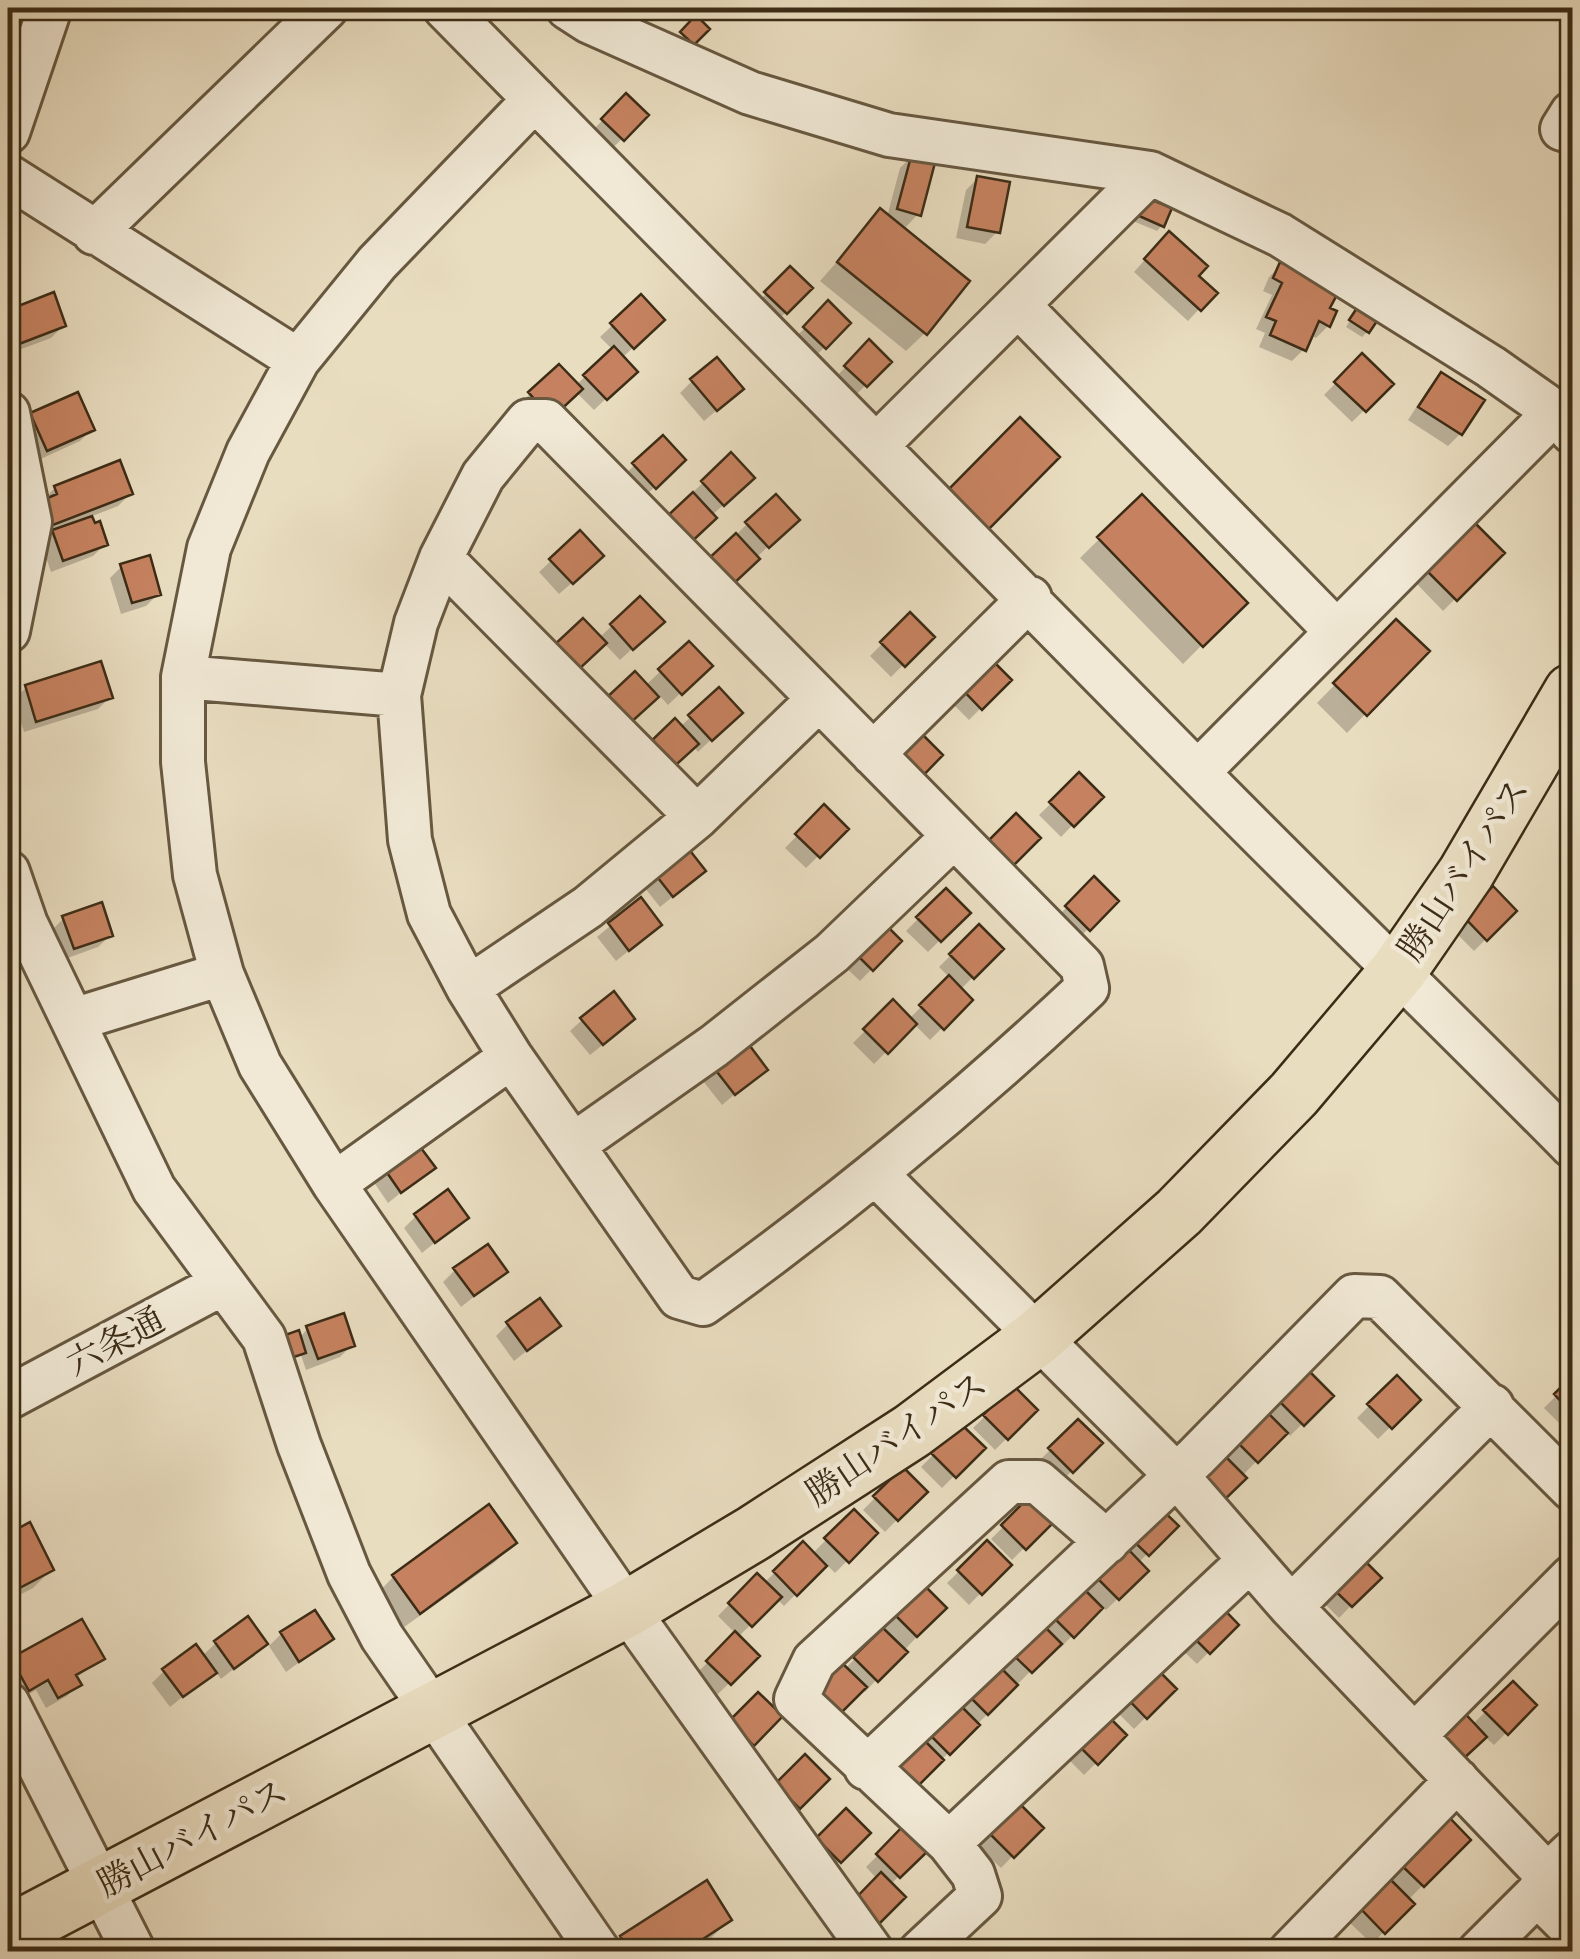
<svg xmlns="http://www.w3.org/2000/svg" width="1580" height="1959" viewBox="0 0 1580 1959" font-family="'EB Garamond','Noto Serif JP',serif">
	<rect width="100%" height="100%" fill="#e9ddc0"/>
	<filter id="stains"><feTurbulence type="fractalNoise" baseFrequency=".002" numOctaves="4"/><feColorMatrix values="0 0 0 0 .2 0 0 0 0 .09 0 0 0 0 .02 0 0 0 .5 -.17"/></filter>
	<radialGradient id="worn" r=".72"><stop offset=".6" stop-color="#630" stop-opacity="0"/><stop offset="1" stop-color="#630" stop-opacity=".3"/></radialGradient>
	<path fill="#0003" d="M625 8H651L639 20Z
		M626 96 645 115 610 151 591 132Z
		M912 156 918 214 906 227 895 223 925 333 906 351 820 281 881 212 887 217 900 168Z
		M978 178 997 232 985 244 956 238 966 190Z
		M1140 205 1162 225 1157 231 1133 221Z
		M1157 246 1214 293 1188 321 1134 272Z
		M1281 265 1327 309 1328 326 1316 338 1310 335 1304 349 1292 361 1259 347 1265 333 1256 329 1272 295 1263 291 1269 277Z
		M790 270 809 289 774 324 754 306Z
		M52 296 63 326 51 338 8 354V313Z
		M641 298 662 320 622 358 634 372 594 410 576 392 518 406 530 394 576 385 613 350 600 337Z
		M828 304 848 323 813 359 793 340Z
		M1360 305 1367 332 1362 337 1346 327Z
		M869 343 888 362 853 398 834 379Z
		M1362 356 1391 384 1352 422 1324 395Z
		M1441 376 1460 434 1448 446 1408 420 1429 388Z
		M692 381 729 400 704 421 680 393Z
		M31 415 92 429 80 441 34 462 19 427Z
		M663 438 683 460 642 499 622 477Z
		M731 456 740 490 711 516 690 495Z
		M55 488 130 494 118 506 90 517 105 544 93 556 51 572 42 545 56 530 41 536 43 500Z
		M1142 497 1244 603 1183 664 1080 558Z
		M796 519 756 558 735 536 747 524Z
		M1473 524 1502 552 1443 611 1415 582Z
		M580 534 589 568 559 594 539 572Z
		M122 566 158 594 146 606 121 614 110 578Z
		M640 599 649 633 620 660 599 638Z
		M910 616 931 637 891 677 870 656Z
		M1396 622 1426 651 1347 733 1317 703Z
		M689 644 709 666 668 705 658 694 644 709 645 686Z
		M988 659 1009 680 969 720 948 699Z
		M27 687 110 697 98 709 24 732 14 699Z
		M719 690 739 713 698 752 680 727Z
		M1079 776 1100 797 1061 837 1039 815Z
		M824 808 846 829 806 868 785 848Z
		M653 871 691 882 660 907 641 883Z
		M1094 880 1116 901 1076 941 1055 919Z
		M1492 890 1514 911 1474 951 1453 930Z
		M946 891 968 912 928 952 906 931Z
		M640 901 647 936 616 961 597 937Z
		M63 919 111 935 98 947 62 960 51 931Z
		M979 927 1001 949 960 990 970 1000 930 1040 914 1024 874 1064 853 1043 893 1003 909 1019 950 978 939 967Z
		M899 941 860 981 838 960Z
		M582 1020 620 1031 590 1055 570 1031Z
		M715 1069H765L722 1105 703 1081Z
		M383 1166 432 1168 388 1203 371 1178Z
		M416 1216 465 1218 422 1253 404 1228Z
		M455 1270 505 1272 461 1307 443 1282Z
		M1572 1291V1308L1564 1299Z
		M508 1324 558 1326 514 1361 496 1336Z
		M308 1328 352 1345 340 1357 306 1370 301 1355 277 1365Z
		M1309 1374 1330 1396 1290 1436 1286 1431 1242 1476 1182 1496Z
		M1397 1378 1418 1400 1378 1439 1357 1418Z
		M1572 1380V1422L1565 1429 1544 1408Z
		M1013 1389 1035 1410 995 1450 973 1428Z
		M1078 1422 1099 1443 1060 1483 1038 1462Z
		M961 1427 982 1448 942 1488 921 1467Z
		M903 1470 924 1492 885 1532 863 1510Z
		M1031 1499 1052 1520 1012 1560 991 1539Z
		M488 1508 514 1543 495 1562 400 1630 375 1596 393 1577Z
		M854 1512 875 1533 835 1573 826 1564 784 1606 777 1599 738 1637 757 1656 717 1695 696 1674 736 1634 718 1616 757 1576 764 1583 803 1545 812 1554Z
		M29 1525 51 1570 33 1588 8 1601V1537Z
		M1175 1526 1138 1563 1146 1571 1106 1610 1102 1606 1060 1648 1057 1645 901 1800 879 1779 1114 1545Z
		M987 1544 1008 1565 969 1605 947 1583Z
		M1378 1578 1339 1618 1317 1596Z
		M922 1587 944 1608 865 1692 845 1669Z
		M1236 1625 1197 1664 1175 1643Z
		M281 1634 331 1639 286 1672 269 1646Z
		M216 1643 265 1644 221 1679 215 1671 170 1707 152 1683 164 1671 202 1656Z
		M101 1659 76 1678 79 1684 67 1696 46 1708 36 1690 17 1701 8 1684V1666L13 1660Z
		M1152 1667 1174 1689 1134 1729 1113 1708Z
		M1513 1684 1534 1705 1494 1745 1472 1725Z
		M1102 1714 1124 1735 1084 1775 1063 1754Z
		M1019 1807 1040 1828 1001 1868 979 1847Z
		M846 1812 867 1833 828 1873 806 1851Z
		M1446 1818 1468 1840 1408 1900 1411 1904 1372 1944 1350 1923 1393 1880 1388 1875Z
		M905 1828 926 1849 890 1885 877 1879 866 1867Z
		M729 1920 711 1938 690 1952H608L622 1938Z"/>
	<path fill="#c68260" stroke="#3c2c16" stroke-width="2.5" d="M696 15 710 29 694 45 680 32Z
		M626 93 649 115 624 141 601 119Z
		M912 153 936 159 921 216 897 209Z
		M977 176 1010 182 1000 233 967 227Z
		M1145 197 1172 208 1164 227 1137 215Z
		M880 208 970 281 927 335 837 262Z
		M1169 231 1208 266 1199 276 1218 293 1201 311 1144 259Z
		M1280 262 1340 289 1330 308 1337 311 1330 327 1319 321 1306 351 1270 335 1276 321 1266 317 1282 283 1273 278Z
		M790 266 813 288 787 314 764 292Z
		M54 292 66 326 19 344 8 310Z
		M641 294 665 320 634 349 610 323Z
		M1365 296 1385 309 1369 333 1349 320Z
		M828 300 851 323 826 349 803 327Z
		M869 339 892 362 867 387 844 366Z
		M614 346 638 372 607 400 583 375Z
		M1362 353 1394 384 1366 412 1334 382Z
		M717 357 744 389 717 411 690 379Z
		M559 364 583 389 552 418 528 392Z
		M1441 372 1485 400 1462 435 1418 407Z
		M78 392 95 430 47 451 30 413Z
		M1020 417 1060 457 984 534 944 494Z
		M663 435 686 460 656 489 632 463Z
		M731 452 755 478 724 506 701 481Z
		M120 460 133 494 53 525 43 500 57 494 54 486Z
		M693 492 717 518 686 547 662 521Z
		M776 494 800 520 769 548 745 522Z
		M1142 494 1248 603 1203 647 1097 537Z
		M92 516 95 523 100 521 108 545 63 561 52 530Z
		M1473 521 1505 553 1457 601 1425 569Z
		M580 530 604 556 573 584 549 559Z
		M736 533 760 559 729 588 705 562Z
		M150 555 161 595 132 603 120 564Z
		M640 596 665 622 633 650 610 624Z
		M910 612 935 637 905 667 880 642Z
		M583 618 607 643 576 672 553 646Z
		M1396 619 1430 651 1367 716 1333 683Z
		M689 641 713 666 682 695 658 669Z
		M988 656 1012 680 982 710 958 685Z
		M101 661 113 698 36 722 25 685Z
		M635 671 659 697 628 725 604 700Z
		M719 687 743 713 712 741 688 715Z
		M675 718 699 744 668 772 645 747Z
		M919 731 943 755 914 785 889 760Z
		M1079 772 1104 797 1074 827 1049 802Z
		M824 804 849 829 820 858 795 834Z
		M1016 813 1041 838 1011 868 986 843Z
		M684 843 706 871 673 897 651 869Z
		M1094 876 1119 901 1090 931 1065 906Z
		M1493 886 1517 911 1487 941 1463 916Z
		M946 888 971 913 941 942 916 917Z
		M641 897 662 925 629 951 608 923Z
		M102 902 113 936 74 949 62 916Z
		M878 917 902 941 873 971 848 946Z
		M979 924 1004 949 974 979 949 954Z
		M949 975 973 1000 944 1030 919 1005Z
		M614 991 635 1019 603 1045 580 1018Z
		M893 999 917 1024 888 1054 863 1029Z
		M747 1042 768 1070 735 1095 714 1068Z
		M415 1140 436 1168 401 1193 381 1164Z
		M448 1189 469 1218 435 1243 414 1214Z
		M488 1244 508 1272 474 1296 453 1268Z
		M540 1298 561 1326 527 1351 506 1322Z
		M344 1313 355 1346 318 1359 306 1326Z
		M299 1330 306 1353 282 1361 274 1339Z
		M1309 1371 1334 1396 1304 1426 1279 1401Z
		M1397 1375 1421 1400 1392 1429 1367 1404Z
		M1572 1376V1413L1554 1394Z
		M1013 1385 1038 1410 1008 1440 983 1415Z
		M1263 1408 1288 1433 1258 1463 1233 1438Z
		M1078 1419 1103 1443 1073 1473 1048 1448Z
		M961 1424 986 1448 956 1478 931 1453Z
		M1222 1453 1247 1478 1217 1507 1192 1482Z
		M903 1467 928 1492 898 1521 873 1496Z
		M1031 1495 1056 1520 1026 1550 1001 1525Z
		M1154 1502 1179 1526 1149 1556 1124 1532Z
		M489 1504 517 1543 420 1614 392 1575Z
		M854 1509 878 1533 849 1563 824 1538Z
		M30 1522 54 1570 8 1594V1534Z
		M987 1540 1012 1565 982 1595 957 1570Z
		M803 1541 827 1566 797 1596 773 1571Z
		M1125 1546 1149 1571 1119 1600 1095 1576Z
		M1357 1553 1382 1578 1352 1607 1327 1583Z
		M757 1573 782 1597 752 1627 728 1603Z
		M922 1583 947 1608 917 1637 893 1613Z
		M1078 1583 1103 1608 1074 1638 1049 1613Z
		M1215 1600 1239 1625 1210 1654 1185 1629Z
		M315 1610 334 1639 299 1662 280 1632Z
		M248 1616 268 1644 234 1669 214 1641Z
		M82 1619 105 1659 76 1675 82 1685 58 1698 48 1680 29 1691 11 1658Z
		M1037 1619 1062 1644 1032 1673 1007 1649Z
		M883 1628 908 1652 878 1682 853 1657Z
		M735 1631 760 1656 731 1685 706 1661Z
		M196 1644 217 1673 183 1697 162 1669Z
		M993 1660 1018 1685 988 1715 963 1690Z
		M842 1663 867 1687 837 1717 812 1692Z
		M1152 1664 1177 1689 1147 1719 1123 1694Z
		M1513 1681 1537 1705 1508 1735 1483 1710Z
		M758 1692 783 1716 754 1746 729 1721Z
		M955 1700 980 1725 950 1755 925 1730Z
		M1458 1706 1487 1737 1461 1761 1433 1731Z
		M1102 1710 1127 1735 1098 1765 1073 1740Z
		M919 1735 944 1760 914 1790 890 1765Z
		M805 1754 830 1779 800 1809 775 1784Z
		M1019 1803 1044 1828 1014 1858 989 1833Z
		M846 1808 871 1833 841 1863 816 1838Z
		M1446 1814 1471 1840 1424 1887 1398 1862Z
		M905 1824 930 1849 900 1878 876 1854Z
		M881 1872 906 1897 876 1927 851 1903Z
		M1390 1879 1415 1904 1385 1934 1361 1909Z
		M707 1880 732 1920 683 1952H630L620 1936Z"/>
	<g fill="none" stroke-linecap="round" stroke-linejoin="round">
		<defs>
			<path id="minor" d="M445 8C695 262 946 516 1196 771 1320 897 1448 1020 1572 1146
				M568 8 588 21 750 93 889 135 1150 173 1280 235 1491 367 1555 412 1572 432
				M535 99 377 263 298 360 248 452 209 548 183 677V762L195 875 222 974 260 1065 334 1184 627 1609 872 1952
				M1562 129 1572 113
				M8 132 50 8
				M8 176 298 360
				M94 233 326 8
				M1018 305 1336 631
				M8 413 30 522 8 631
				M528 421H546L1082 966 1087 988C966 1102 839 1207 703 1304L679 1297 511 1057 468 988 429 914 410 840 399 695 416 623 441 558 483 476Z
				M876 446 1150 173
				M441 558 697 817
				M183 677 399 695
				M873 754 1030 598
				M1198 772 1555 412
				M8 872 26 924 154 1189 264 1338 299 1445 349 1574 382 1637 599 1952
				M468 988 588 907 697 817 818 700
				M73 1020 222 974
				M573 1145 714 1046 832 953 954 836
				M875 1173 1177 1476 1291 1607 1549 1877
				M334 1184 511 1057
				M8 1398 222 1284
				M1291 1607 1492 1406
				M8 1704 134 1952
				M1414 1736 1572 1577
				M866 1768 1196 1457 1354 1296 1380 1297 1572 1489
				M949 1843 1250 1560
				M1537 1894 1572 1929
				M920 1952 980 1896 973 1874 949 1843 796 1699 814 1661 1009 1482H1038L1107 1542
				M1290 1952 1457 1780
				M1479 1952 1537 1894 1554 1869 1572 1852"/>
			<path id="major" d="M8 1934 627 1609 754 1533 912 1431 1038 1337 1179 1212 1294 1094 1399 970 1466 873 1572 692"/>
		</defs>
		<use href="#minor" stroke="#675840" stroke-width="48"/>
		<use href="#major" stroke="#3c2c16" stroke-width="60"/>
		<use href="#minor" stroke="#f1e9d6" stroke-width="42"/>
		<use href="#major" stroke="#e9ddc0" stroke-width="55"/>
	</g>
	<g text-anchor="middle" dominant-baseline="central" stroke-width="9" stroke-linejoin="round" paint-order="stroke">
		<g font-size="35" fill="#3c2c16" stroke="#f1e9d6">
			<text transform="translate(1463 869) rotate(-57)">勝山バイパス</text>
			<text transform="translate(115 1341) rotate(-28)">六条通</text>
			<text transform="translate(896 1438) rotate(-34)">勝山バイパス</text>
			<text transform="translate(192 1837) rotate(-28)">勝山バイパス</text>
		</g>
	</g>
	<rect width="1580" height="1959" fill="none" stroke="#e9ddc0" stroke-width="40"/>
	<rect x="10" y="10" width="1560" height="1939" fill="none" stroke="#3c2c16" stroke-width="5"/>
	<rect x="20" y="20" width="1540" height="1919" fill="none" stroke="#3c2c16" stroke-width="2.5"/>
	<rect width="100%" height="100%" filter="url(#stains)"/>
	<rect width="100%" height="100%" fill="url(#worn)"/>
</svg>
